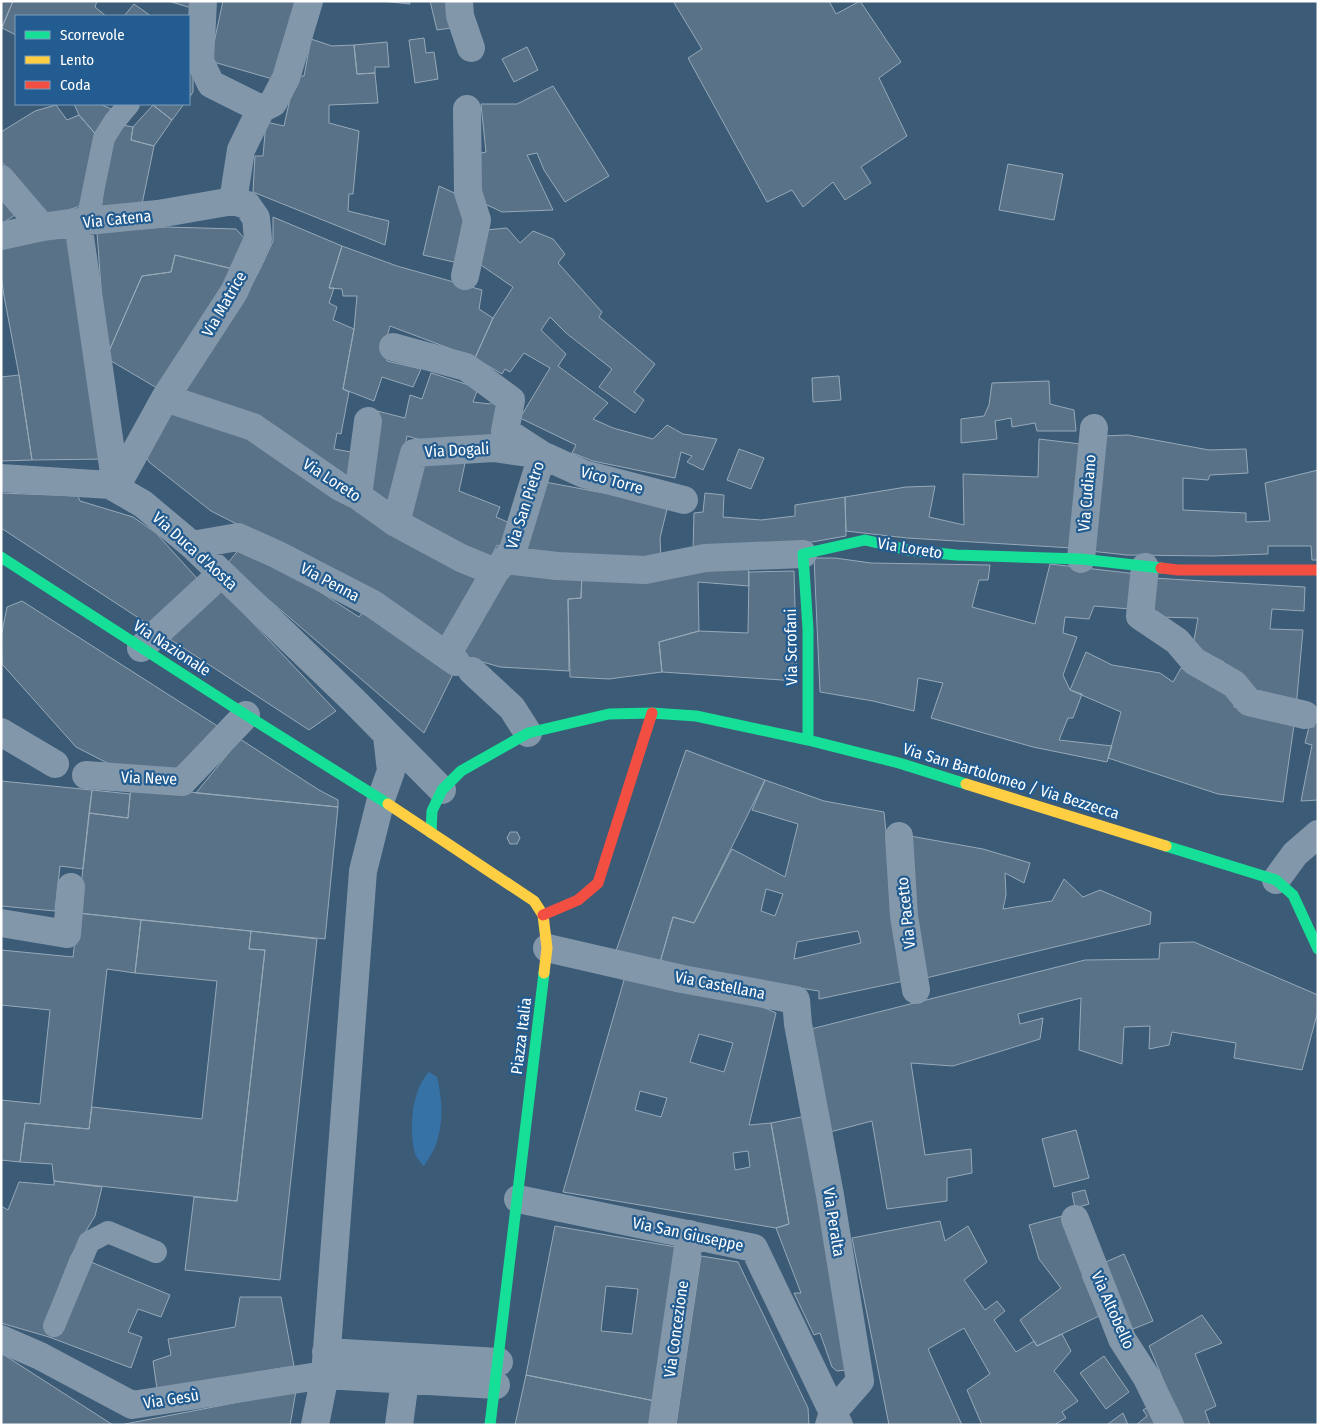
<svg xmlns="http://www.w3.org/2000/svg" width="1319" height="1426" viewBox="0 0 1319 1426" font-family="'Fira Sans Condensed',sans-serif">
	<rect width="100%" height="100%" fill="#3b5b77"/>
	<path fill="#3772a6" d="M429 1072 437 1077C442 1098 444 1120 437 1141 435 1150 428 1159 424 1166 421 1163 417 1158 415 1154 409 1129 411 1091 429 1072Z"/>
	<path fill="#597288" stroke="#97a9b8" fill-rule="evenodd" d="M1 1H13L1 29Z
		M13 1H97L95 7 106 16H16V35L2 28Z
		M168 1H195V9Z
		M223 1H297L276 80 210 61Z
		M381 1H409L410 4Z
		M430 1H454L459 27 437 30Z
		M673 1H829L836 14 860 1 901 62 879 78 907 136 861 167 871 183 845 200 833 182 803 207 792 190 767 202 688 58 702 49Z
		M134 4 151 16H124Z
		M424 38 426 53 434 52 438 79 415 83 409 40Z
		M311 39 332 46 354 45 357 74 375 73 378 103 329 105V123L359 131 353 194H349L348 211 389 221 385 245 253 192 255 156H263L266 122 284 126 295 76H304Z
		M387 42 389 67H375V73L357 74 354 45Z
		M527 47 538 70 514 82 502 59Z
		M189 69 193 73V92L189 98Z
		M553 86 609 176 565 202 544 170 537 153 527 155 553 210 502 212 481 202 476 154 486 152 481 104H517Z
		M74 104H100L111 109 99 138 79 115Z
		M154 104H184L172 120 153 105Z
		M56 105 67 120 79 115 99 138 83 205 48 217 1 161V132L35 111Z
		M153 105 172 120 154 146 131 140 133 127Z
		M118 124 133 127 131 140 154 146 141 209 101 212 107 160Z
		M1008 164 1063 174 1054 220 999 210Z
		M1 184 23 210 1 224Z
		M439 186 463 197 467 235 458 263 423 255Z
		M273 217 342 246 329 288H334L329 303 337 307 333 320 354 329 343 389 349 392 341 434 337 433 334 449 357 453 350 483 179 392 246 296 261 267 273 241Z
		M167 227 236 229 245 239 233 269 175 255 171 272 142 276 106 358 97 232Z
		M507 228 520 243 533 231 553 239 565 254 558 263 602 312 599 317 655 364 634 392 644 400 635 413 599 387 612 369 566 333 550 317 541 330 566 354 558 366 608 403 593 419 613 428 653 439 667 425 683 434 717 439 703 470 687 462 692 456 681 452 675 478 593 461 572 453 576 445 520 418 550 368 524 353 510 372 505 369 502 374 475 358 493 318 513 287 478 263 486 230Z
		M69 232 107 459 32 460 19 375 4 296 1 275V247Z
		M342 246 397 266 482 290 479 309 493 318 475 358 390 326 384 348 390 349 387 361 421 369 413 387 382 377 374 401 343 389 354 329 357 296H343L342 289 329 288Z
		M175 255 233 269 157 388 106 358 142 276 171 272Z
		M431 373 478 388 473 402 490 404 492 401 504 409 493 443 435 444 407 436 394 509 366 494 377 411 405 418 410 395 422 399Z
		M19 375 32 460 1 461V377Z
		M839 376 841 400 813 402 812 378Z
		M1049 381 1050 404 1074 410 1076 431H1037L1035 423 1012 427 1011 418 995 421 997 439 961 443V419L984 416 989 405 992 383Z
		M169 409 262 439 481 580 443 643 334 573 211 511 149 462 144 452Z
		M1128 435 1209 450 1246 449 1248 473 1210 475 1208 480 1183 478V510L1246 513V522L1270 521 1265 483 1318 470V560H1312L1311 546H1268V554L1212 556 1127 555 1090 551 1103 436Z
		M1039 439 1081 444 1072 548 907 538 846 531 845 497 906 487 935 486 929 517 964 525 963 474 1038 477Z
		M739 449 764 458 751 489 727 480Z
		M467 454 459 491 500 507 496 517 512 524 503 549 497 545 489 562 406 519 426 460Z
		M545 482 668 505 660 538 661 562 523 553Z
		M1 493 78 496 80 501 133 517 156 533 203 585 154 628 1 528Z
		M705 493 724 495 723 517 761 520 795 516V505L845 497 846 536 761 551H693L694 513 703 512Z
		M244 543 359 617 365 609 455 670 424 733 227 564Z
		M814 558H835L871 563 990 565 988 580H979L972 607 1035 624 1050 564 1137 574 1130 609 1094 606 1089 619 1065 617 1063 633 1077 637 1063 675 1070 690 1082 694 1073 718H1068L1059 740 1112 746 1107 762 1033 747 931 718 943 683 918 678 914 711 873 701 820 692Z
		M748 562 749 586 698 582 699 631 659 642 662 672 609 679 570 677 568 599 581 598 582 574Z
		M505 570 582 574 581 598 568 599 569 671 500 667 459 655Z
		M794 571 797 681 662 672 659 642 699 631 748 633 749 572Z
		M1153 578 1305 587 1304 611 1272 609 1270 629 1303 630 1296 708 1255 698 1220 668 1224 662 1193 646 1198 618 1154 617Z
		M216 584 336 711 309 730 162 634Z
		M22 601 219 727 171 774 115 767 76 747 2 664 1 637 7 607Z
		M1086 652 1112 665 1160 673 1173 682 1181 668 1236 693 1234 707 1295 718 1283 802 1218 794 1108 758 1121 712 1070 690Z
		M1318 705V800L1301 801 1312 745 1305 743 1309 727H1314Z
		M240 739 319 790 338 800V807L196 793Z
		M686 750 765 780 694 923 673 917 659 966 616 951Z
		M765 780 824 801 884 812 892 892 904 981 819 999V991L659 966 673 917 694 923 732 849 785 877 798 824 752 810ZM766 889 783 894 775 916 761 911ZM858 931 861 943 794 959 797 942Z
		M1 781 92 790 83 869 60 866 55 911 1 906Z
		M131 786 338 807 325 939 78 913 89 813 128 818Z
		M92 790 130 794 128 818 89 813Z
		M510 832H517L520 838 517 844H510L507 838Z
		M910 836 983 849 1030 863 1024 883 1005 873 1006 895 1003 909 1052 901 1064 879 1083 897 1100 890 1151 912 1150 924 926 978 914 924Z
		M78 913 141 920 135 973 107 969 89 1129 25 1123 20 1162 1 1160V1100L40 1104 50 1010 1 1005V950L73 957Z
		M141 920 251 931 249 949 265 950 237 1201 54 1181 52 1164 20 1162 25 1123 89 1129 92 1107 202 1119 217 981 135 973Z
		M251 931 317 939 280 1280 185 1270 194 1197 237 1201 265 950 249 949Z
		M1194 942 1318 995V1011L1302 1070 1234 1058 1236 1043 1172 1032 1169 1045 1149 1049 1150 1026 1124 1027 1122 1064 1079 1050 1081 998 1018 1014 1020 1024 1043 1018 1040 1039 953 1066 911 1063 925 1155 971 1149 972 1173 947 1178V1201L887 1209 872 1121 830 1132 807 1030 1085 960 1159 959 1160 943Z
		M626 973 743 998 776 1013 749 1125 771 1123 789 1224 776 1228 563 1192ZM699 1034 733 1043 724 1072 690 1062ZM640 1091 667 1098 661 1117 635 1110ZM748 1151 750 1167 735 1170 733 1153Z
		M806 1116 846 1370 837 1371 832 1367 820 1333 814 1335 794 1293H801L776 1228 789 1224 771 1123Z
		M1076 1130 1089 1178 1054 1187 1042 1139Z
		M54 1181 102 1187 95 1216 71 1256 45 1322 91 1262 170 1295 161 1317 138 1309 128 1332 142 1337 131 1368 49 1337 1 1323V1206L8 1210 19 1182 54 1185Z
		M1085 1190 1089 1204 1075 1208 1072 1193Z
		M1066 1215 1088 1273 1082 1276 1099 1316 1037 1346 1020 1320 1061 1288 1039 1259 1029 1225Z
		M940 1221 945 1241 968 1226 987 1262 964 1280 985 1310 997 1301 1005 1311 994 1320 1016 1352 1034 1341 1037 1346 1062 1334 1071 1351 1054 1371 1078 1401 1062 1412 1066 1418 1054 1425H982L967 1390 990 1374 964 1328 928 1349 962 1425H889L852 1238Z
		M555 1226 676 1247 655 1401 526 1375ZM606 1286 638 1289 632 1334 601 1331Z
		M1124 1254 1153 1321 1128 1331 1099 1265Z
		M701 1256 738 1262 808 1408 809 1425H676Z
		M240 1297H281L294 1366 157 1389 153 1361 171 1355 168 1339 235 1327Z
		M1202 1315 1222 1343 1195 1354 1216 1406 1205 1411 1210 1425H1182L1149 1346Z
		M1 1353 113 1425H1Z
		M1104 1356 1129 1392 1106 1409 1080 1373Z
		M526 1375 655 1401 651 1425H515Z
		M296 1391 290 1425H120Z
		M1152 1405 1162 1425H1136L1147 1416 1143 1410Z
		M1123 1413 1128 1425H1108V1424Z"/>
	<g fill="none" stroke-linecap="round" stroke-linejoin="round">
		<path stroke="#8397aa" stroke-width="22" d="M87 221 104 138 114 122 129 104
			M54 1326 89 1242 108 1232 156 1252"/>
		<path stroke="#8397aa" stroke-width="28" d="M203 1 200 61 211 84 261 109
			M459 1 460 16 471 48
			M1 179 42 227
			M233 201 241 150 261 109 273 103 286 78 309 1
			M78 223 116 487
			M1 236 42 227 87 221 158 214 233 201 247 205 256 218 258 239 234 292 165 398 116 487
			M465 276 477 220 468 192 467 109
			M393 347 466 367 511 400 505 431 542 455 513 550 495 572 447 655
			M165 398 253 427 340 487 358 496 396 523 461 558 495 572
			M1 478 110 485 143 504 192 545 353 700 442 790
			M358 496 368 421
			M396 523 414 453 493 448 542 455 584 474 684 500
			M192 545 238 537 276 554 373 604 456 662
			M1081 559 1094 428
			M505 560 557 566 645 570 705 558 803 554
			M1145 567 1140 616 1177 641 1194 661 1234 684 1249 702 1305 715
			M141 648 209 585
			M472 671 512 708 528 733
			M1 732 55 764
			M86 775 182 782 246 715
			M899 836 904 916 916 990
			M1276 880 1295 854 1318 834
			M1 923 67 934 71 887
			M547 948 682 979 796 1000 798 1024 830 1195 860 1381 833 1412 829 1425
			M518 1199 754 1248 839 1425
			M1075 1219 1122 1339 1147 1378 1170 1425
			M1 1339 40 1356 132 1405 325 1375 496 1385
			M326 1352 499 1362
			M315 1425 325 1375 363 871 381 799 391 771 387 736
			M399 1425 405 1380
			M662 1425 690 1234"/>
		<path stroke="#16e098" stroke-width="11" d="M1 557 246 715 388 804
			M808 740V629L803 554 865 540 908 550 956 555 1081 559 1161 568
			M431 833 432 811 442 790 461 771 528 733 609 714 652 713 696 716 808 740 899 763 966 784
			M1166 846 1276 880 1293 895 1318 949
			M490 1425 544 973"/>
		<path stroke="#ffcf43" stroke-width="11" d="M966 784 1166 846
			M388 804 534 901 543 915 547 948 544 973"/>
		<path stroke="#f24e42" stroke-width="11" d="M1161 568 1178 570H1318
			M543 915 578 900 598 883 652 713"/>
	</g>
	<g text-anchor="middle" dominant-baseline="central" stroke-width="4.5" stroke-linejoin="round" paint-order="stroke">
		<g font-size="16" fill="#fff" stroke="#225c90">
			<text transform="translate(117 219) rotate(-6)">Via Catena</text>
			<text transform="translate(224 304) rotate(-60)">Via Matrice</text>
			<text transform="translate(457 450) rotate(-3)">Via Dogali</text>
			<text transform="translate(332 480) rotate(33)">Via Loreto</text>
			<text transform="translate(612 480) rotate(16)">Vico Torre</text>
			<text transform="translate(1087 493) rotate(-85)">Via Cudiano</text>
			<text transform="translate(525 505) rotate(-72)">Via San Pietro</text>
			<text transform="translate(910 548) rotate(9)">Via Loreto</text>
			<text transform="translate(195 551) rotate(42)">Via Duca d'Aosta</text>
			<text transform="translate(330 582) rotate(28)">Via Penna</text>
			<text transform="translate(791 647) rotate(-91)">Via Scrofani</text>
			<text transform="translate(172 648) rotate(33)">Via Nazionale</text>
			<text transform="translate(149 778) rotate(2)">Via Neve</text>
			<text transform="translate(1011 781) rotate(17)">Via San Bartolomeo / Via Bezzecca</text>
			<text transform="translate(906 913) rotate(-96)">Via Pacetto</text>
			<text transform="translate(720 985) rotate(11)">Via Castellana</text>
			<text transform="translate(521 1036) rotate(-83)">Piazza Italia</text>
			<text transform="translate(834 1222) rotate(81)">Via Peralta</text>
			<text transform="translate(688 1234) rotate(12)">Via San Giuseppe</text>
			<text transform="translate(1113 1310) rotate(66)">Via Altobello</text>
			<text transform="translate(676 1329) rotate(-82)">Via Concezione</text>
			<text transform="translate(171 1399) rotate(-9)">Via Gesù</text>
		</g>
	</g>
	<rect width="1319" height="1426" fill="none" stroke="#ffffff" stroke-width="5"/>
	<rect x="15" y="15" width="175" height="90" fill="#225c90" stroke="#7a9dbc"/>
	<rect x="25" y="31" width="25" height="8" fill="#16e098" stroke="#7a9dbc"/>
	<text x="60" y="40" font-size="15" fill="#ffffff">Scorrevole</text>
	<rect x="25" y="56" width="25" height="8" fill="#ffcf43" stroke="#7a9dbc"/>
	<text x="60" y="65" font-size="15" fill="#ffffff">Lento</text>
	<rect x="25" y="81" width="25" height="8" fill="#f24e42" stroke="#7a9dbc"/>
	<text x="60" y="90" font-size="15" fill="#ffffff">Coda</text>
</svg>
